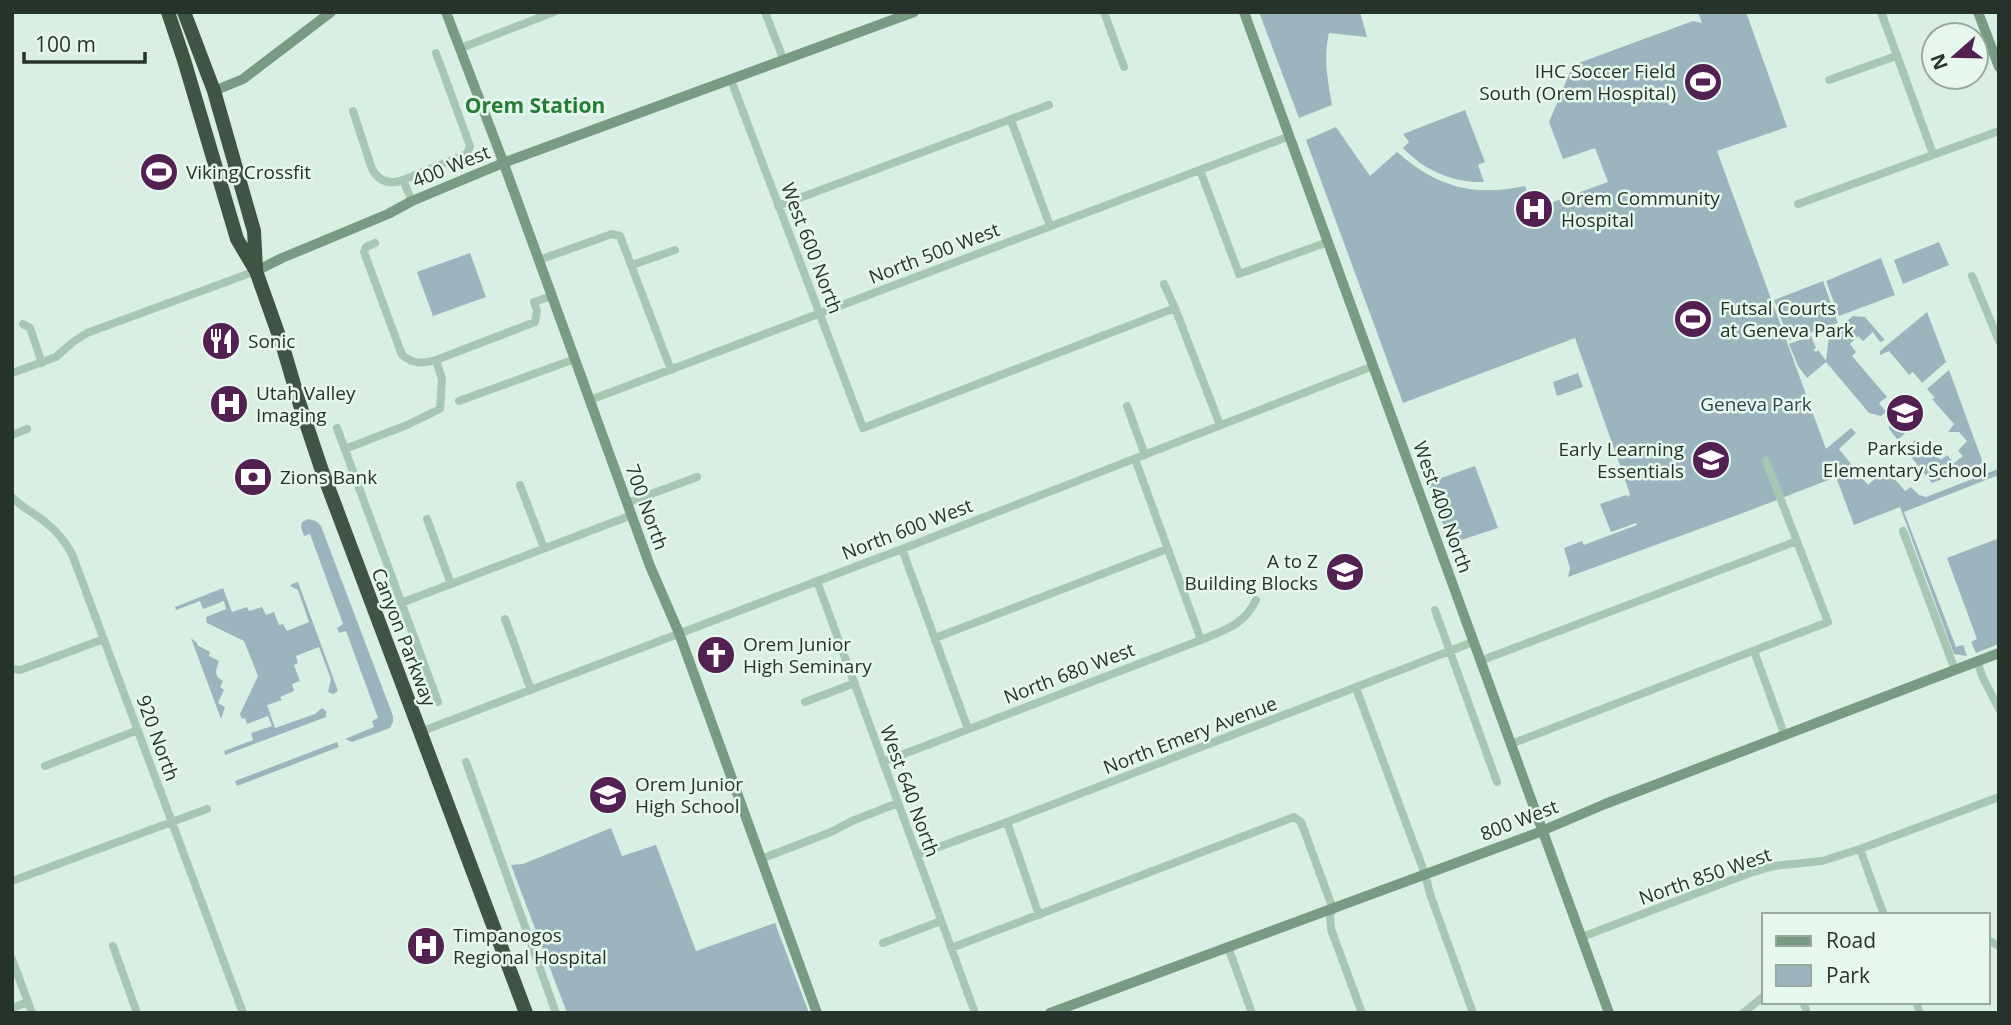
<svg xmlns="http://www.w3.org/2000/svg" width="2011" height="1025" viewBox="0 0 2011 1025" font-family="'Open Sans',sans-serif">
	<rect width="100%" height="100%" fill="#daefe4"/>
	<path fill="#9bb4bd" d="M1259 12H1360L1367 37 1329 33C1323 58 1328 81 1332 105L1299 118Z
		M1698 12H1746L1787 127 1717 151 1826 449 1851 428 1856 433 1839 449 1868 485 1886 469 1905 491 1911 487 1919 495 1926 497 1998 469 1999 480 1996 476 1904 512 1956 647 1963 645 1967 656 1954 654 1900 507 1854 525 1836 477 1743 513 1568 577 1570 568 1564 548 1582 541 1584 545 1637 525 1636 523 1611 532 1600 504 1626 495 1628 497 1630 494 1575 338 1403 403 1306 140 1336 127 1370 176 1397 152C1437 187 1473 197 1525 186L1534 209 1608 182 1595 148 1563 159 1549 122 1573 65 1693 21 1702 23Z
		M1465 110 1485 162 1478 165 1484 182C1453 183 1425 171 1403 148L1409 142 1403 134Z
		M1939 242 1949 265 1903 284 1894 260Z
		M470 253 486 297 433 316 417 272Z
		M1881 258 1895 295 1839 316 1826 281Z
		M1823 281 1838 323 1789 340 1774 300Z
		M1927 312 1946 362 1922 383 1913 372 1909 375 1889 351 1880 355V351Z
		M1853 316 1865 317 1885 340 1880 342 1873 332 1863 341 1858 336 1850 344 1856 352 1852 356 1887 397 1879 403 1886 412 1881 416 1869 413 1826 362 1807 378 1798 366 1789 344 1811 336 1816 348 1813 350 1816 352 1818 350 1826 361 1829 336Z
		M1949 370 1983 463 1932 483 1889 429V420L1892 418 1896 423 1899 421 1907 431 1899 439 1907 448 1915 440 1921 446 1927 443 1941 460 1947 455 1954 463 1963 456 1958 451 1967 441 1959 432H1948L1954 424 1932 399 1935 398 1927 389Z
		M1578 373 1583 387 1557 396 1553 382Z
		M1475 466 1498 528 1455 542 1456 546H1451L1429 486 1430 482Z
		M308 519 316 521 321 526 393 716V722L390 728 352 742 345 739 374 727 372 721 378 718 346 631 339 633 337 628 343 624 310 534 304 536 301 527 302 522Z
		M1997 539 1999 544V644L1976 653 1971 642 1977 639 1947 558Z
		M298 582 338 691 333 694 328 692 331 679 319 647 296 656 298 663 294 665 300 681 292 684 294 691 280 697 282 700 267 705 275 728 315 714 322 708 326 711V717L225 755 224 751 253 740 251 733 272 726 268 716 247 724 245 718 242 719 240 714 258 676 244 641 207 623 206 617 226 609 224 601 203 609 200 601 176 610 175 607 223 588 232 612 247 607 249 611 262 607 266 615 274 612 279 625 283 624 287 631 309 622 298 590 290 586 292 584Z
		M191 638 197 643V645L210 652 209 656 219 661C216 671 213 675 223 681L220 687 224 690 218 703 225 707 221 719Z
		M337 742 339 747 237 786 235 781Z
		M611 828 622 856 656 845 696 951 775 923 809 1013H567L511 865 523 864Z"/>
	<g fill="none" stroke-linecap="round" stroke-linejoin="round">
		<path stroke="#a7c6b4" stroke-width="8" d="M765 12 784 61
			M1104 12 1124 67
			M1881 12 1933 154
			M461 48 554 12
			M731 80 863 428 1175 308
			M1829 80 1896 56
			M353 111 372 169C379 182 390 185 403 180L467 154 470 146 436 53
			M1011 120 1050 226
			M1200 170 1239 274 1328 242
			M403 180 412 201
			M1798 204 1999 131
			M778 206 1049 105
			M375 243 366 247 364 252 402 355C413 364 422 364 436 360L535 322 537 311 534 302 552 296
			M539 260 612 234 620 236 671 370
			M632 265 675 250
			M1972 276 1999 341
			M1164 284 1175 308 1220 425
			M23 324 30 328 42 363
			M12 373 56 357 73 342 87 333 256 271
			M590 400 1290 136
			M459 401 575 359
			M1127 406 1145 455
			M337 428 438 702
			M12 435 27 429
			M345 449 407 425 440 409 442 379 436 360
			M1135 459 1201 640
			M520 485 544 548
			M12 497C22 508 34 513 45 522 57 531 65 541 72 554L243 1013
			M627 503 697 477
			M427 519 451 584
			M1903 531 1955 670
			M902 549 968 729
			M817 581 975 1013
			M401 603 632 515
			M1435 610 1497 782
			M505 619 531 690
			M935 638 1167 549
			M1754 651 1785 736
			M1480 661 1797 541
			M1977 661 1983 678 1999 709
			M12 669 20 670 104 639
			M1356 688 1425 874 1430 894 1473 1013
			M805 702 855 683
			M420 732 902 549 1373 366
			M1511 744 1828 622 1766 461
			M466 762 556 1013
			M883 762 1201 640C1226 629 1243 626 1256 600
			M45 766 138 730
			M1007 822 1039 915
			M1860 849 1884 915
			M917 855 1007 822 1473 642
			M761 859 831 832 852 821 898 803
			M12 881 207 809
			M1582 937 1750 873 1774 866 1822 861 1860 849 1999 797
			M1988 940 1999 946
			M883 943 941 921
			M113 946 137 1013
			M1228 947 1252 1013
			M951 948 1294 817 1301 822 1333 909 1330 915 1331 929 1362 1013
			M12 959 32 1013
			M1803 1002 1807 1013
			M1916 1002 1920 1013
			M12 1008 28 1002
			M1743 1013 1764 996"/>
		<path stroke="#799a83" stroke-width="10" d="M446 12 501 156 650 566 679 633 817 1013
			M1244 12 1609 1013
			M1978 12 1999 67
			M214 91 243 79 331 12
			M256 271 282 258 388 214 412 201 503 163 914 12
			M1050 1013 1537 833 1605 804 1999 653"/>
		<path stroke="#3f5444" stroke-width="14" d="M168 12 184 60 237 239 256 271 283 347 300 405 321 468 526 1013
			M184 12 214 91 254 231 256 269"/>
	</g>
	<defs>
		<symbol id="stadium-disc" viewBox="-11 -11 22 22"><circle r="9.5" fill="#522051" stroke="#e6f8ee"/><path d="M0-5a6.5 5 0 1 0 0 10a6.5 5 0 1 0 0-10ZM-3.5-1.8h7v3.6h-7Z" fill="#fff"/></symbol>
		<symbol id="hospital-disc" viewBox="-11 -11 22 22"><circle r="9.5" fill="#522051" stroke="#e6f8ee"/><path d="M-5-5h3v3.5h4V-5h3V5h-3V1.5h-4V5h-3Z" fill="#fff"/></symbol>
		<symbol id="restaurant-disc" viewBox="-11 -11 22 22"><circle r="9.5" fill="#522051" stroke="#e6f8ee"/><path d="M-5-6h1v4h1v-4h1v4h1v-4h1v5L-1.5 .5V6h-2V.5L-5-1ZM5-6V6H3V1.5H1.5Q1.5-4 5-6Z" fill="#fff"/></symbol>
		<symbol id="school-disc" viewBox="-11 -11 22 22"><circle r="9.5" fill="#522051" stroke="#e6f8ee"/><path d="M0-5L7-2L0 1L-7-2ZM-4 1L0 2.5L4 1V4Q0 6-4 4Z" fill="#fff"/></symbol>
		<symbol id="bank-disc" viewBox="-11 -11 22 22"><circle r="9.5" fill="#522051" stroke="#e6f8ee"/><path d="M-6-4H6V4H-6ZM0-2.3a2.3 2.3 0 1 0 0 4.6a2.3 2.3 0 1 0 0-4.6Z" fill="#fff"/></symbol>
		<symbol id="church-disc" viewBox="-11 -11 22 22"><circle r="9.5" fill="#522051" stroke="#e6f8ee"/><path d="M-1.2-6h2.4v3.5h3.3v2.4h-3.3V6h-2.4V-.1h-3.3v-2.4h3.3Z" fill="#fff"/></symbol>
	</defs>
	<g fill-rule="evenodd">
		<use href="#stadium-disc" x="1681" y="60" width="44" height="44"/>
		<use href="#stadium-disc" x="137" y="150" width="44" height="44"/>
		<use href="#hospital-disc" x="1512" y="187" width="44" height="44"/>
		<use href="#stadium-disc" x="1671" y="297" width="44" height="44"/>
		<use href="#restaurant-disc" x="199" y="319" width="44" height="44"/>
		<use href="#hospital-disc" x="207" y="382" width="44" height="44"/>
		<use href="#school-disc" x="1883" y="391" width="44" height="44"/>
		<use href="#school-disc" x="1689" y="438" width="44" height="44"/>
		<use href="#bank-disc" x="231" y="455" width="44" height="44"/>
		<use href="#school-disc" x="1323" y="550" width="44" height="44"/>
		<use href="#church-disc" x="694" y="633" width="44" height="44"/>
		<use href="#school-disc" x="586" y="773" width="44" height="44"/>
		<use href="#hospital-disc" x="404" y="924" width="44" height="44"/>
	</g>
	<g text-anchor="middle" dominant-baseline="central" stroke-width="5" stroke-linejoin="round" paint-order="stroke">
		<g font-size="19" fill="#27332a" stroke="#e6f8ee" text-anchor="start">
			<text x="1676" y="71" text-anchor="end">IHC Soccer Field<tspan x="1676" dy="22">South (Orem Hospital)</tspan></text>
			<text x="186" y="172">Viking Crossfit</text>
			<text x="1561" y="198">Orem Community<tspan x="1561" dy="22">Hospital</tspan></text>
			<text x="1720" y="308">Futsal Courts<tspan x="1720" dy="22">at Geneva Park</tspan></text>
			<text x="248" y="341">Sonic</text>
			<text x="256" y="393">Utah Valley<tspan x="256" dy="22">Imaging</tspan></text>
			<text x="1905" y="448" text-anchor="middle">Parkside<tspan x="1905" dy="22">Elementary School</tspan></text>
			<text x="1684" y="449" text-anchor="end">Early Learning<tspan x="1684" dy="22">Essentials</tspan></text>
			<text x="280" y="477">Zions Bank</text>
			<text x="1318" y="561" text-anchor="end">A to Z<tspan x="1318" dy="22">Building Blocks</tspan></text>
			<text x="743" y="644">Orem Junior<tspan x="743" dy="22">High Seminary</tspan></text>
			<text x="635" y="784">Orem Junior<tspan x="635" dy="22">High School</tspan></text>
			<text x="453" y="935">Timpanogos<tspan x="453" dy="22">Regional Hospital</tspan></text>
		</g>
		<g font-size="19" fill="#27332a" stroke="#e6f8ee">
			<text transform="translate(451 166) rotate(-22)">400 West</text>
			<text transform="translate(812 248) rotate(69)">West 600 North</text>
			<text transform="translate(934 253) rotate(-21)">North 500 West</text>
			<text transform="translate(647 507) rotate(70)">700 North</text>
			<text transform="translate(1443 507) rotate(70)">West 400 North</text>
			<text transform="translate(907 529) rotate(-21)">North 600 West</text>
			<text transform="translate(404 637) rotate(69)">Canyon Parkway</text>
			<text transform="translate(1069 673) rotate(-21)">North 680 West</text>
			<text transform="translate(1190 735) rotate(-21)">North Emery Avenue</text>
			<text transform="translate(158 738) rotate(70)">920 North</text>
			<text transform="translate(910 791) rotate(70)">West 640 North</text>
			<text transform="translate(1519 820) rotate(-21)">800 West</text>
			<text transform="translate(1705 876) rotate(-19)">North 850 West</text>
		</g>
		<g font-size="19" fill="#2c4550" stroke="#e6f8ee">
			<text x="1756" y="404">Geneva Park</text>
		</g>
		<g font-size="21" font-weight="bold" fill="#267d36" stroke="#e6f8ee">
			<text x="535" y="105">Orem Station</text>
		</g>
	</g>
	<rect width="2011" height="1025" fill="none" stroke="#27332a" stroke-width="28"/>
	<rect x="1762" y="913" width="228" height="91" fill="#e6f8ee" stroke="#9aa9a0" stroke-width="2"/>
	<rect x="1776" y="936" width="35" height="10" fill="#799a83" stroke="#9aa9a0" stroke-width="2"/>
	<text x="1826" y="948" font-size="21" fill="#27332a">Road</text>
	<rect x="1776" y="965" width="35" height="21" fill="#9bb4bd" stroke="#9aa9a0" stroke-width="2"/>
	<text x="1826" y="983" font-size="21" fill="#27332a">Park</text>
	<g transform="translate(1955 56) rotate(250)"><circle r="33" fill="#e6f8ee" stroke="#9aa9a0" stroke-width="2"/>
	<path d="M0-5L12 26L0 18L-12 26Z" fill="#522051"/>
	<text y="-10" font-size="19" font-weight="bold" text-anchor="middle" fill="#27332a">N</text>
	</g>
	<path d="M24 52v10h121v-10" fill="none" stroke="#27332a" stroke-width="3.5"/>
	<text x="35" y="52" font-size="21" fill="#27332a" stroke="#e6f8ee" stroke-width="5" paint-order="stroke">100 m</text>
</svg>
